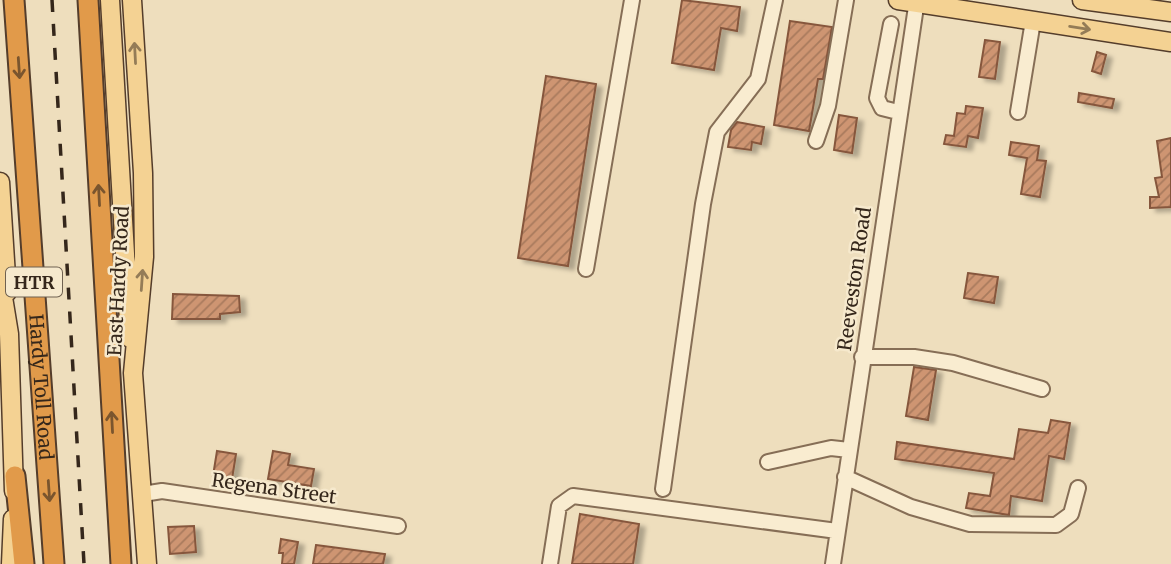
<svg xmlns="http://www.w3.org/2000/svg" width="1171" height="564" viewBox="0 0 1171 564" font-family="Merriweather,serif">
	<defs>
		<pattern id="building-hatch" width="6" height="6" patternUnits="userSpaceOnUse" patternTransform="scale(1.75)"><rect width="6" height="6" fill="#ce9572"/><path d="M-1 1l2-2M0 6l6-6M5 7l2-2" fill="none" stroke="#a87a5d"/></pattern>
		<filter id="shadow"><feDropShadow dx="6" dy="3.5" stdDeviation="2" flood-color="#0004"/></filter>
	</defs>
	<rect width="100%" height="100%" fill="#eedebd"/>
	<path fill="url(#building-hatch)" stroke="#86573c" stroke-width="2" filter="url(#shadow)" d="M682 0 740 7 737 31 721 28 714 70 672 63Z
		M790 21 832 27 823 79H818L809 131 774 125Z
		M985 40 1000 42 995 79 979 77Z
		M1097 52 1106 55 1101 74 1092 71Z
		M546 76 596 84 568 266 518 258Z
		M1079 93 1114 99 1112 108 1078 102Z
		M966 106 983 108 978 138 968 136 966 147 944 144 946 135 954 136 957 113 965 114Z
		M839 115 857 118 852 153 834 150Z
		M737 122 764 127 761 144 752 142 751 150 728 147 731 130Z
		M1171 138V207L1150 208V197H1159L1155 178 1162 177 1157 141Z
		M1011 142 1039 146 1037 160 1046 161 1040 197 1021 194 1027 158 1009 155Z
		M968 273 998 277 994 303 964 298Z
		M173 294 239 296 240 312 220 314V319H172Z
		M914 367 936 370 928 420 906 416Z
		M1051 420 1070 423 1064 459 1049 456 1042 501 1011 496 1009 515 966 508 969 493 990 496 994 473 895 459 897 442 1014 459 1019 429 1048 433Z
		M217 451 236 454 232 479 213 476Z
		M273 451 290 454 288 465 314 469 311 486 268 479Z
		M580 514 639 524 633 564H572Z
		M194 526 196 552 170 554 168 527Z
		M281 539 298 542 294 564H282L283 553H279Z
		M316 545 385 554 383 564H313Z"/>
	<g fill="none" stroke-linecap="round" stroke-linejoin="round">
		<defs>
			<path id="minor" d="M891 24 877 98 882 108 898 112
				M1018 112 1033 21
				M816 141 828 106 846 0
				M586 269 632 0
				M862 357H914L953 363 1042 389
				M768 462 831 448 849 450
				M845 477 911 507 970 524 1056 525 1071 514 1078 488
				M663 489 703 204 717 132 758 79 775 0
				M143 494 162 491 398 526
				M550 564 559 506 573 496 837 531
				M833 564 917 0"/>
			<path id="major" d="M110 0 130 338
				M132 0 143 173 144 257 133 373 147 564
				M898 0 1171 42
				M1082 0 1171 12
				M0 182 7 292
				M0 279 9 334 14 491
				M11 564 13 519"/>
			<g id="highway">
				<path id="s1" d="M14 0 54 564"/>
				<path d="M88 0 121 564"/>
				<path d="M15 476 24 564"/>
			</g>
		</defs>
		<use href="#minor" stroke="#866e56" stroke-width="18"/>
		<use href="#major" stroke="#543d2b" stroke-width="21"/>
		<use href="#highway" stroke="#543d2b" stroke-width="23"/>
		<use href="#minor" stroke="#f9ecd0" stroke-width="14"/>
		<use href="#major" stroke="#f4d293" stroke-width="18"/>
		<use href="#highway" stroke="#e19a4a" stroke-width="19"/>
		<path stroke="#35271b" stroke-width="3.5" stroke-dasharray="12 12" stroke-linecap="butt" d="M52 0 84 564"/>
	</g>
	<defs><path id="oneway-shaft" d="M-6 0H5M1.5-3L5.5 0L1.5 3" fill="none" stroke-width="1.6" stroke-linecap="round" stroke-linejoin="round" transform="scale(1.75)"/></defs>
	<g stroke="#947c57">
		<use href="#oneway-shaft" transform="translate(1080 28) rotate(9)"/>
		<use href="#oneway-shaft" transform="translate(135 53) rotate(-93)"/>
		<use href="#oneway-shaft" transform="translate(142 280) rotate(-86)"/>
	</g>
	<g stroke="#7a552e">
		<use href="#oneway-shaft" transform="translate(19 68) rotate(86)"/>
		<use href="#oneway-shaft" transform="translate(99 195) rotate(-93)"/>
		<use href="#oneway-shaft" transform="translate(112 422) rotate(-93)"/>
		<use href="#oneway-shaft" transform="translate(49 491) rotate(86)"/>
	</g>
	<g text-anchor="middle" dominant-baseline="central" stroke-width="5" stroke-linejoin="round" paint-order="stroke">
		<rect fill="#f6e9cd" stroke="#6f6150" stroke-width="2" x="6" y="267.5" width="56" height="29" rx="5"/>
		<g font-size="18" font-weight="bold" fill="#35271b">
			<text x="34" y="282">HTR</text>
		</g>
		<g font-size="19" fill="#35271b" stroke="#f6e9cd">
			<text transform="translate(854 279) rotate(-82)">Reeveston Road</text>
			<text transform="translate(118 281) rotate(-87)">East Hardy Road</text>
			<text stroke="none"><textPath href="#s1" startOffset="388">Hardy Toll Road</textPath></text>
			<text transform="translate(274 488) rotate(8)">Regena Street</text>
		</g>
	</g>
</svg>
